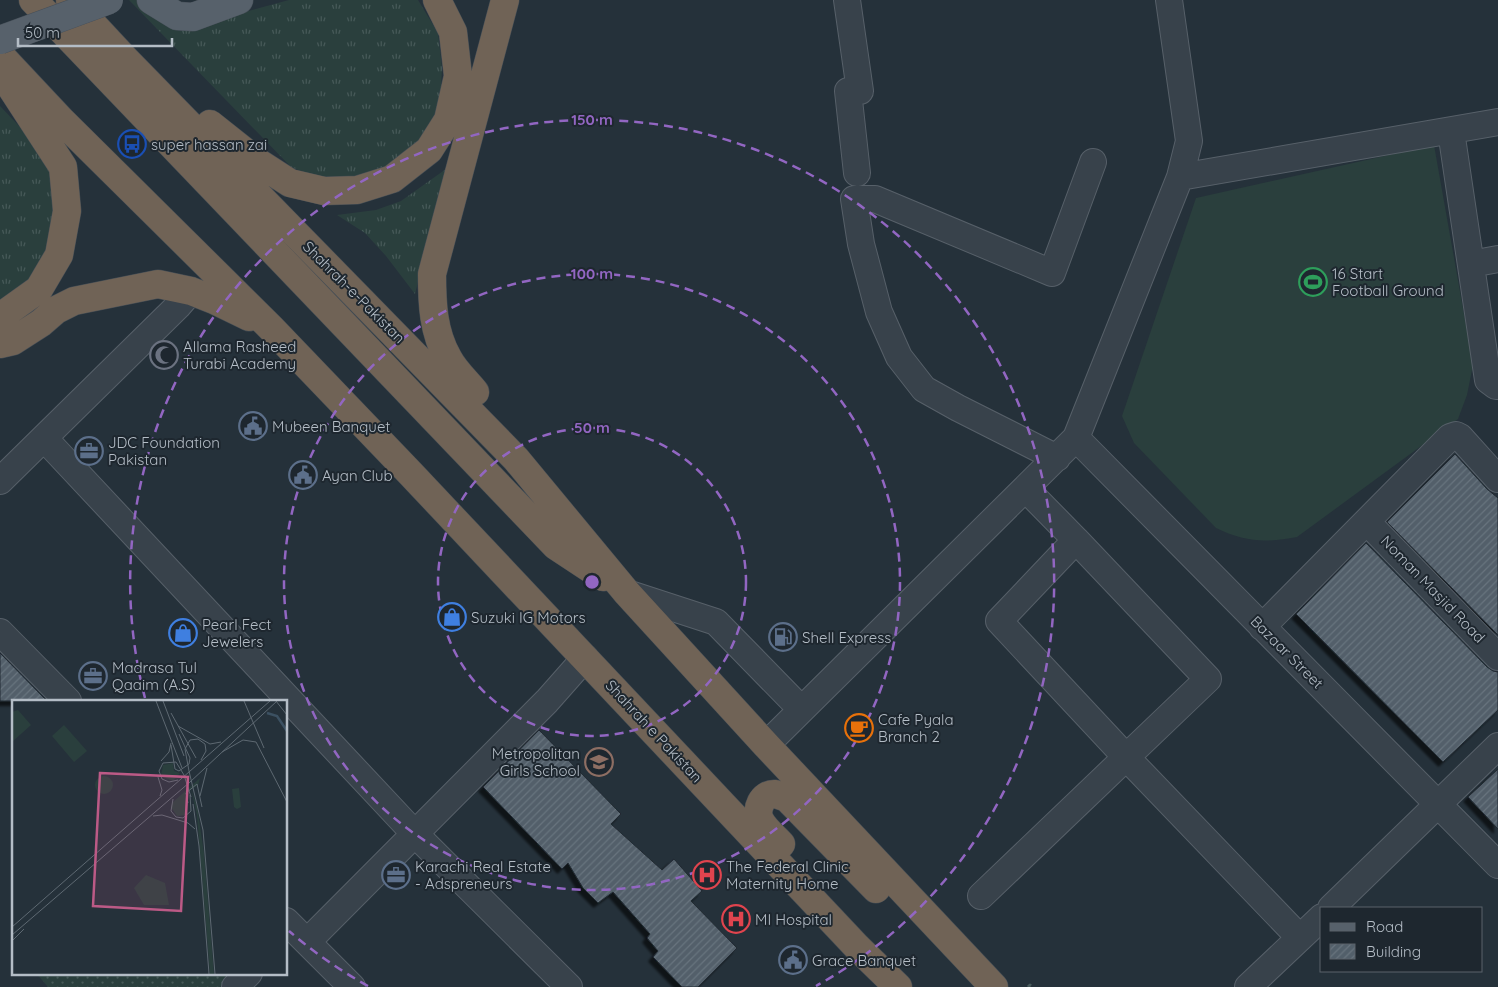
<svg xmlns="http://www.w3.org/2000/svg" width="1498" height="987" viewBox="0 0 1498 987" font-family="Quicksand,sans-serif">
	<defs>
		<pattern id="grass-tufts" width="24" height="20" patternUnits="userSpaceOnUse" patternTransform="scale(1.25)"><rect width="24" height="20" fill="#2a3f3d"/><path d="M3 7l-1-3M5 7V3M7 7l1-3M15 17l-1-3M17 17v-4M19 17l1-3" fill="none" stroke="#465958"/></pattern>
		<pattern id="park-dots" width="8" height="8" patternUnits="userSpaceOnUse" patternTransform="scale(1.25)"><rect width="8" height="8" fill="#2a3f3d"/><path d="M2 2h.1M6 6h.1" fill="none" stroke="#465958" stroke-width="1.8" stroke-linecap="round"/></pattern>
		<pattern id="building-hatch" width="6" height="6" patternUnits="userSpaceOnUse" patternTransform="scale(1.25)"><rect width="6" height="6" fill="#525f6a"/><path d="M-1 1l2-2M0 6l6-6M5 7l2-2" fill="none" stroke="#68747e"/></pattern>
		<filter id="shadow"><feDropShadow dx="-4.5" dy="4.5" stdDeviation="1" flood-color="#0009"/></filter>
	</defs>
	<rect width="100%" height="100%" fill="#25313a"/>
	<path fill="url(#grass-tufts)" d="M129 0H140L190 27 289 0H418L438 33 442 68 440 104 432 125 418 143 373 176 319 179 291 167Z
		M0 106 38 146 54 168 53 236 37 271 19 290 0 303Z
		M446 169 415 294 386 256 365 233 337 215 376 210 401 201Z"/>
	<path fill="url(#park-dots)" d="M36 973H235L220 987H48Z"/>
	<path fill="#2a3f3d" d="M1434 145 1473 365 1467 395 1458 419 1297 537C1265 543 1245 542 1216 528L1134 443 1122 416 1196 198Z"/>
	<path fill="url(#building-hatch)" stroke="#202931" filter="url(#shadow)" d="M1455 454 1487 489 1498 498V635L1387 522Z
		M1366 543 1487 667 1493 671 1498 672V710L1443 762 1296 614Z
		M0 653 47 701H0Z
		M539 730 621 814 611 824 662 870 674 859 702 891 691 901 737 948 698 987H682L653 957 658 951 647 938 650 934 613 892 598 903 583 888 568 863 562 869 483 787Z
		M1498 769V829L1468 797Z"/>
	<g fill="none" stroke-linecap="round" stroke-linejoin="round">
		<defs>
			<path id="minor" d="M847 0 860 91H848L857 173
				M1451 131 1488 380 1496 386H1498
				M1180 177 1498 122
				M1471 264 1498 259
				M44 438 415 834 569 987
				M1076 438 1498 865
				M1057 458 958 408 924 389 899 357 879 312 861 244 854 199H875L1052 273 1093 162
				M0 481 178 306 191 291
				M1026 489 1076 540 999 621 1126 757 1300 938
				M1367 522 1498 657
				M627 593 716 622 801 709
				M1262 627 1450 437 1456 435 1460 437 1498 479
				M0 632 68 701
				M766 745 1076 438 1180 177 1189 141 1169 0
				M981 896 1208 679 1076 540
				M1331 908 1498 746
				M286 921 352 987
				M307 942 547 701 585 658
				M235 987 249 973
				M1248 987 1322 917"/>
			<path id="major" d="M151 0 177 16 193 17 239 0"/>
			<path id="highway" d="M33 0 556 546 603 577
				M70 0 125 59 516 459 627 593 766 745 994 987
				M0 55 61 120 271 328 411 474 857 947 898 987
				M210 124 259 163 290 183 324 191 357 190 392 179 429 150 448 120 458 76 453 32 437 0
				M0 317 39 289 59 255 67 211 63 167 7 81
				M0 344 13 341 41 323 56 310 74 301 158 284 191 291 214 300 249 317
				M475 392C466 381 454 370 448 358 433 332 432 303 432 274L505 0
				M781 844C775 837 764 829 760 820 755 810 762 793 775 794 779 795 783 797 787 798L876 889"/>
		</defs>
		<use href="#minor" stroke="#576069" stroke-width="28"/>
		<use href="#major" stroke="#454e57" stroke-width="29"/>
		<use href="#highway" stroke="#444d55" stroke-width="29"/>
		<path stroke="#495b5c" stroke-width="3" stroke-dasharray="4 4" stroke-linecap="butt" d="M1028 987 1030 985 1032 987"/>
		<use href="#minor" stroke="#38424b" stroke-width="26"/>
		<use href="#major" stroke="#57616b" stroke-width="28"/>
		<use href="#highway" stroke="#706356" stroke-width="28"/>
		<defs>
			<path id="major-bridge" d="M0 40 109 0"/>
		</defs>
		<use href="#major-bridge" stroke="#454e57" stroke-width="29" stroke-linecap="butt"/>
		<use href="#major-bridge" stroke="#57616b" stroke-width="28"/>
	</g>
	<g fill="none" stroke="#9266c2" stroke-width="2.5" stroke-dasharray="9 6">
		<circle cx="592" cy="582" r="154"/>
		<circle cx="592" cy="582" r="308"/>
		<path d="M368 986A462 462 0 0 1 289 931M145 698A462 462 0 1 1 816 986"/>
	</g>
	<defs>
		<symbol id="bus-ring" viewBox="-11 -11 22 22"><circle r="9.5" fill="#1e272f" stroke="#1a4fb4" stroke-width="1.5"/><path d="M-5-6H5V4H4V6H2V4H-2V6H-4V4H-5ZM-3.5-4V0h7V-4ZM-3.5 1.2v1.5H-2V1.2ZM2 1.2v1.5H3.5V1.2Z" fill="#1a4fb4"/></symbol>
		<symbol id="stadium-ring" viewBox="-11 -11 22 22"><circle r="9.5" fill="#1e272f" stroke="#2e9e5b" stroke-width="1.5"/><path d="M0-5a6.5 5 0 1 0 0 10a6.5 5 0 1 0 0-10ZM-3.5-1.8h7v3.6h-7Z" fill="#2e9e5b"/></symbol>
		<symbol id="mosque-ring" viewBox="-11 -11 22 22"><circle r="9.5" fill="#1e272f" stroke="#6b7280" stroke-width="1.5"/><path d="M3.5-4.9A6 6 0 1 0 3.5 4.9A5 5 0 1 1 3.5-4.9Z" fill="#6b7280"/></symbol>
		<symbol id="civic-ring" viewBox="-11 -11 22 22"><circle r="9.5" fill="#1e272f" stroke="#5c6f8a" stroke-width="1.5"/><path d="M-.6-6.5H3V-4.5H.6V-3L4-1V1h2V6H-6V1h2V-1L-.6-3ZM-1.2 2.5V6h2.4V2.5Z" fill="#5c6f8a"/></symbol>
		<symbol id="office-ring" viewBox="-11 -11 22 22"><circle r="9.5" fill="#1e272f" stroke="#5c6f8a" stroke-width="1.5"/><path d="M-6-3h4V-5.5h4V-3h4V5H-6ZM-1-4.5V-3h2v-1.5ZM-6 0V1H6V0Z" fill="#5c6f8a"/></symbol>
		<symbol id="shop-ring" viewBox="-11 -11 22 22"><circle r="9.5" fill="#1e272f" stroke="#3f7fe0" stroke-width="1.5"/><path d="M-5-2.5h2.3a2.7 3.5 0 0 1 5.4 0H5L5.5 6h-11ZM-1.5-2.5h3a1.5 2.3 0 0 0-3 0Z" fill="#3f7fe0"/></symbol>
		<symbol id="fuel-ring" viewBox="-11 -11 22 22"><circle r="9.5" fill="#1e272f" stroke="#5c6f8a" stroke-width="1.5"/><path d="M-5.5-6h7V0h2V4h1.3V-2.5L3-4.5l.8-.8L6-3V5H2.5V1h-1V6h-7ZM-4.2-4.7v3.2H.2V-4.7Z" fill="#5c6f8a"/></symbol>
		<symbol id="cafe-ring" viewBox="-11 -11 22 22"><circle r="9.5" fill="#1e272f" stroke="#e8710a" stroke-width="1.5"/><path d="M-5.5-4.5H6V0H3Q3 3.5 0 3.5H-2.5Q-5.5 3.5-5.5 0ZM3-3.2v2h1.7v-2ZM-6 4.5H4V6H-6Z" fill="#e8710a"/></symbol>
		<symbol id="school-ring" viewBox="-11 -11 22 22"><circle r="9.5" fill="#1e272f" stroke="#8d6e63" stroke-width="1.5"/><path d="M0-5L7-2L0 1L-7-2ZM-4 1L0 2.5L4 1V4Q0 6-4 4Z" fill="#8d6e63"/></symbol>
		<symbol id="hospital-ring" viewBox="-11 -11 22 22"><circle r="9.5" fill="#1e272f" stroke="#e0444e" stroke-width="1.5"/><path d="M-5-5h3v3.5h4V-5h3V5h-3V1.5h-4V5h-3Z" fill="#e0444e"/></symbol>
	</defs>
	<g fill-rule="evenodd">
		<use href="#bus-ring" x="116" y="128" width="32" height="32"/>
		<use href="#stadium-ring" x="1297" y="266" width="32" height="32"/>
		<use href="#mosque-ring" x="148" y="339" width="32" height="32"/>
		<use href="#civic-ring" x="237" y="410" width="32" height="32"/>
		<use href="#office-ring" x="73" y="435" width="32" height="32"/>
		<use href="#civic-ring" x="287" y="459" width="32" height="32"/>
		<use href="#shop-ring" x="436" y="601" width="32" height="32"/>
		<use href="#shop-ring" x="167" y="617" width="32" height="32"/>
		<use href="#fuel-ring" x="767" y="621" width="32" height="32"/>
		<use href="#office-ring" x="77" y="660" width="32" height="32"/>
		<use href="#cafe-ring" x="843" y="712" width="32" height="32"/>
		<use href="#school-ring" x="583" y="746" width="32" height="32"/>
		<use href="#office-ring" x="380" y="859" width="32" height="32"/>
		<use href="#hospital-ring" x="691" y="859" width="32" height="32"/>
		<use href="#hospital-ring" x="720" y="903" width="32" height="32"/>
		<use href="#civic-ring" x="777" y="944" width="32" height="32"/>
	</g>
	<g text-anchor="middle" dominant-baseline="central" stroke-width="4" stroke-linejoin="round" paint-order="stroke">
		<g font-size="15" fill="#b4bdc6" stroke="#1e272f" text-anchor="start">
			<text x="151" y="144">super hassan zai</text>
			<text x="1332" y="273">16 Start<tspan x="1332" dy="17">Football Ground</tspan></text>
			<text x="183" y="346">Allama Rasheed<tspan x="183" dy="17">Turabi Academy</tspan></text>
			<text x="272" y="426">Mubeen Banquet</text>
			<text x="108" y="442">JDC Foundation<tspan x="108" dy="17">Pakistan</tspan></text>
			<text x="322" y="475">Ayan Club</text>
			<text x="471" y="617">Suzuki IG Motors</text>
			<text x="202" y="624">Pearl Fect<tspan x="202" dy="17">Jewelers</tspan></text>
			<text x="802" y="637">Shell Express</text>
			<text x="112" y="667">Madrasa Tul<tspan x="112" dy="17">Qaaim (A.S)</tspan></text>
			<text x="878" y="719">Cafe Pyala<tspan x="878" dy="17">Branch 2</tspan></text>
			<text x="580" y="753" text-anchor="end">Metropolitan<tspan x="580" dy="17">Girls School</tspan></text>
			<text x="415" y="866">Karachi Real Estate<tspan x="415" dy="17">- Adspreneurs</tspan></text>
			<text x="726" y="866">The Federal Clinic<tspan x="726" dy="17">Maternity Home</tspan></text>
			<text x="755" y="919">MI Hospital</text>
			<text x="812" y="960">Grace Banquet</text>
		</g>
		<g font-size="15" fill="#b4bdc6" stroke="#1e272f">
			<text transform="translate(354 292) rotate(45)">Shahrah-e-Pakistan</text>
			<text transform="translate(1433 589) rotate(46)">Noman Masjid Road</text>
			<text transform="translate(1287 652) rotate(45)">Bazaar Street</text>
			<text transform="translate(654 731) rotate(47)">Shahrah e Pakistan</text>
		</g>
	</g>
	<g transform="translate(12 700)">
		<rect width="275" height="275" fill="#25313a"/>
		<path d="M161 63 162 71 168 73 161 81 149 76 151 65ZM188 78 186 85 173 94 175 115 165 116 159 107 160 103ZM227 88 229 107 225 109 222 107 220 89ZM179 89 185 106 192 153 202 274H198L185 115Z" fill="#2a3f3d"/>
		<path d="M6 10 19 25 0 42V12ZM52 25 75 51 62 62 40 36ZM83 85a9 9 0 1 1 18 0a9 9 0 1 1-18 0Z" fill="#2a3f3d"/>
		<path d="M134 175 153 183 157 205H132L122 188Z" fill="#2a3f3d"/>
		<path fill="none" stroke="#3c5162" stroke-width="2.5" d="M255 13 265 16 275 31"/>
		<path fill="none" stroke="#5e6972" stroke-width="1" d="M144 1 170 68M151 1 172 56M232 1 252 48M264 1 275 15M159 13 184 58M166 26 198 44 209 42M159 45 163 69 167 71 177 64 178 58 167 34M210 52 231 40 244 42 275 102M149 61 157 52 159 43M177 71 191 130 203 274M177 71 173 49 178 40 186 39 193 44 194 51 189 60M172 75 179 97M146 77 150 90 148 96M166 80 157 82 150 79 147 71 151 63 164 62 172 75M188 96 195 68M161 99 159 111 164 117 171 118 179 111 178 95M176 103 174 93 185 84 190 107M181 104 187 146 197 274M141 116 150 115 176 123 183 129M0 227 258 1M0 235 178 82 265 1M0 241 12 229"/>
		<path fill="#bc5a86" fill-opacity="0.15" stroke="#bc5a86" stroke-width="2.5" d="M88 73 176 77 169 211 81 206Z"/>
		<rect width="275" height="275" fill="none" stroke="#b4bdc6" stroke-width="2.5"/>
	</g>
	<circle cx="592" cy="582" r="8" fill="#9266c2" stroke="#1e272f" stroke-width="2.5"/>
	<g font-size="15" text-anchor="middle" font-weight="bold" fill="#9266c2" stroke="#1e272f" stroke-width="4" stroke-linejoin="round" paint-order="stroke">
		<text x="592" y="125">150 m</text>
		<text x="592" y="279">100 m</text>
		<text x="592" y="433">50 m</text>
	</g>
	<rect x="1320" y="907" width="162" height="65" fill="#1e272f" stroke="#5a636b"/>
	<rect x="1330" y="923" width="25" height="8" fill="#57616b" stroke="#5a636b"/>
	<text x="1366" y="932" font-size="15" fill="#b4bdc6">Road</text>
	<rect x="1330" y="944" width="25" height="15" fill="url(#building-hatch)" stroke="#5a636b"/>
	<text x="1366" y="957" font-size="15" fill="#b4bdc6">Building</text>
	<path d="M18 38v8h154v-8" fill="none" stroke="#b4bdc6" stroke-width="2.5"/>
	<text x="25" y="38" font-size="15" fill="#b4bdc6" stroke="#1e272f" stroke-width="4" paint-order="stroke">50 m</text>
</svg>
